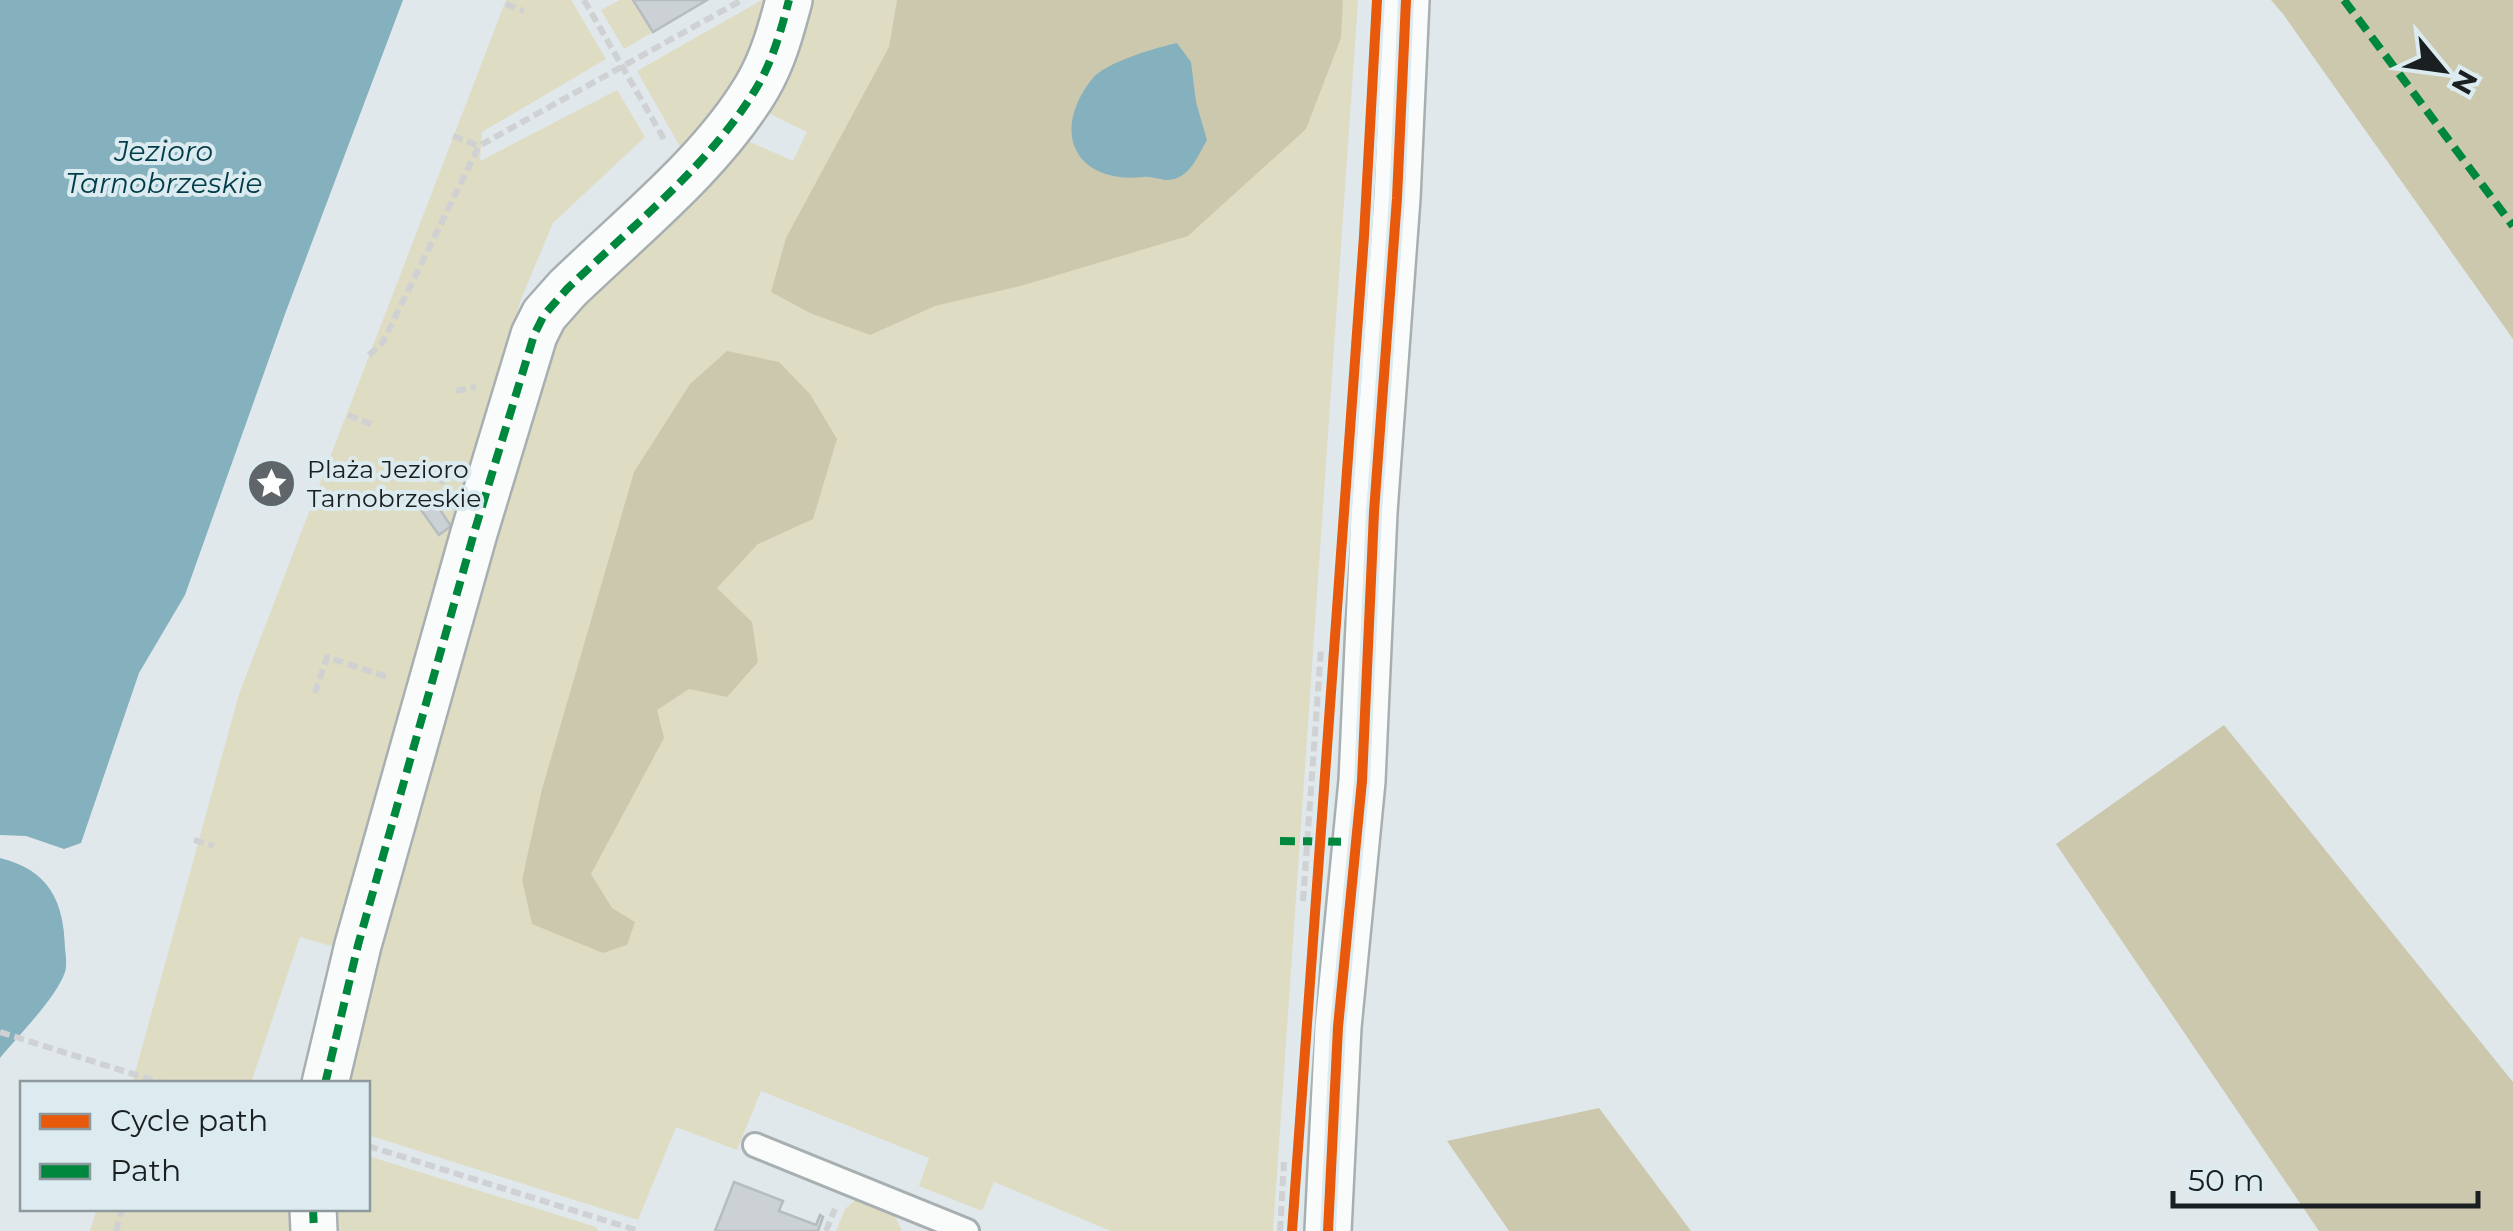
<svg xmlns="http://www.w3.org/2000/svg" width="2513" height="1231" viewBox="0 0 2513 1231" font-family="Montserrat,sans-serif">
	<rect width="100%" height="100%" fill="#e0e8eb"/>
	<path fill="#dfdcc4" d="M506 0H571L606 59 482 132 480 161 617 90 645 137 553 223 521 299 436 584 338 948 300 937 251 1083 132 1084 239 694Z
		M620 0H633L653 32 624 49 601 10Z
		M762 0H769L742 75 683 152 637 71Z
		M803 0H1358L1273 1231H1111L994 1182 982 1211 919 1186 929 1158 761 1091 737 1150 676 1127 638 1220 368 1135V1084H346L374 967 555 326 741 138 793 161 807 132 760 109Z
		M368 1156 596 1227 598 1231H328L330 1209 368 1208Z
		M859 1197 893 1212 902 1231H836L845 1209Z
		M97 1208 293 1209 295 1231H90Z"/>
	<path fill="#ccc8ae" d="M897 0H1343L1341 38 1306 129 1188 236 1024 285 935 306 870 335 810 313 771 292 786 238 889 47Z
		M2271 0H2513V339L2283 14Z
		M727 351 779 362 810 394 837 439 813 519 758 544 717 588 752 622 758 662 727 697 689 689 657 710 664 738 591 874 612 908 635 922 627 945 603 953 532 924 522 880 542 789 634 472 690 384Z
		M2224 725 2513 1082V1231H2319L2056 844Z
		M1599 1108 1691 1231H1509L1447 1141Z"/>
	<path fill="#85b1be" d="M0 0H403L285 314 185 595 139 673 81 843 64 849 26 836 0 835Z
		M1177 43 1191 62 1196 102 1207 140C1197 157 1189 181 1165 180 1157 179 1151 176 1143 177 1075 184 1050 132 1092 79 1106 62 1155 48 1177 43Z
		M0 858C49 870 64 901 65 949 66 955 67 966 65 972 57 997 17 1037 0 1058Z"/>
	<path fill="#cbd1d4" stroke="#b6bdbf" stroke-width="2.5" d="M633 0H707L653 32Z
		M427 491 451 526 439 535 414 500Z
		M734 1182 783 1201 779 1211 816 1225 820 1215 823 1217 818 1231H715Z"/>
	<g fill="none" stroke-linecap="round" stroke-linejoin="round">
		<defs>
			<path id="lane" d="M755 1145 967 1231"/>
			<path id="street" d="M325 1084 358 945 474 533 534 335 544 315 567 289C631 227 712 163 757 87 773 60 781 30 789 0
				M313 1208 314 1231
				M1328 1231 1338 1027 1362 781 1374 512 1397 198 1406 0"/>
		</defs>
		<use href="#lane" stroke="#a8afb1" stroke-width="28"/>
		<use href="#street" stroke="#a8afb1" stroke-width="50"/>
		<path stroke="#cfd1d2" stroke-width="6" stroke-dasharray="10 5" stroke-linecap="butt" d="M584 0 664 139
			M506 4 524 11
			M453 136 479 146
			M369 355 383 342 479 146 742 0
			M456 391 476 387
			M348 415 373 425
			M431 464 444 484
			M315 693 327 657 390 678
			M194 840 214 846
			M1303 901 1321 649
			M0 1032 165 1084
			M368 1146 636 1230
			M116 1231 122 1208
			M826 1231 835 1209
			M1280 1231 1284 1162"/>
		<use href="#lane" stroke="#fafcfc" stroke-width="22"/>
		<use href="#street" stroke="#fafcfc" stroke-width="45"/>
		<path stroke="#00873e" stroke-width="8" stroke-dasharray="15 8" stroke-linecap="butt" d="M2344 0 2513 226
			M1280 841 1356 842
			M325 1084 358 945 474 533 534 335 544 315 567 289C631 227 712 163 757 87 773 60 781 30 789 0
			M313 1208 314 1231"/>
		<defs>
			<path id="cycleway" d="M1292 1231 1364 236 1377 0
				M1328 1231 1338 1027 1362 781 1374 512 1397 198 1406 0"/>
		</defs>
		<use href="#cycleway" stroke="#dbebf0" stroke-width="16"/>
		<use href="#cycleway" stroke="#e8590c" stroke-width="10"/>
	</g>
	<defs>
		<symbol id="sight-disc" viewBox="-11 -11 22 22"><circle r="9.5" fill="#5f6568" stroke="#dbebf0"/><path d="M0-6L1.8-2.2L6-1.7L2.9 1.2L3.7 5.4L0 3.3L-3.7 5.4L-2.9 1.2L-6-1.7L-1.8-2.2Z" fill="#fff"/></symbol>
	</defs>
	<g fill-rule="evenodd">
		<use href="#sight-disc" x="244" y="456" width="55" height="55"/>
	</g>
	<g text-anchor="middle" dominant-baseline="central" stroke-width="8" stroke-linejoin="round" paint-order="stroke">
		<g font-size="25" fill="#1a1f21" stroke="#dbebf0" text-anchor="start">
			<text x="307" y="469">Plaża Jezioro<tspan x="307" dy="29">Tarnobrzeskie</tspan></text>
		</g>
		<g font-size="28" font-style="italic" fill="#003b48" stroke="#dbebf0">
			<text x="164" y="151">Jezioro<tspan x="164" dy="32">Tarnobrzeskie</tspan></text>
		</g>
	</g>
	<rect x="20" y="1081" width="350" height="130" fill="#dbebf0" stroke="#8e999d" stroke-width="2.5"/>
	<rect x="40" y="1114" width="50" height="15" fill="#e8590c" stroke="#8e999d" stroke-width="2.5"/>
	<text x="110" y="1131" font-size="30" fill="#1a1f21">Cycle path</text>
	<rect x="40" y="1164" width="50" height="15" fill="#00873e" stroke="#8e999d" stroke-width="2.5"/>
	<text x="110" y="1181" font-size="30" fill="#1a1f21">Path</text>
	<g transform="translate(2443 70) rotate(119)" stroke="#dbebf0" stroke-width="8" paint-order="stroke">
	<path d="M0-8L18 38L0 25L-18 38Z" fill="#1a1f21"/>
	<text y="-15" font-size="28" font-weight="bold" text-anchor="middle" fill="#1a1f21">N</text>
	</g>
	<path d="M2173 1191v15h305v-15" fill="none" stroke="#1a1f21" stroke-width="5"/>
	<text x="2188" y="1191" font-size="30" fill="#1a1f21" stroke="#dbebf0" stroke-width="8" paint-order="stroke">50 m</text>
</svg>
